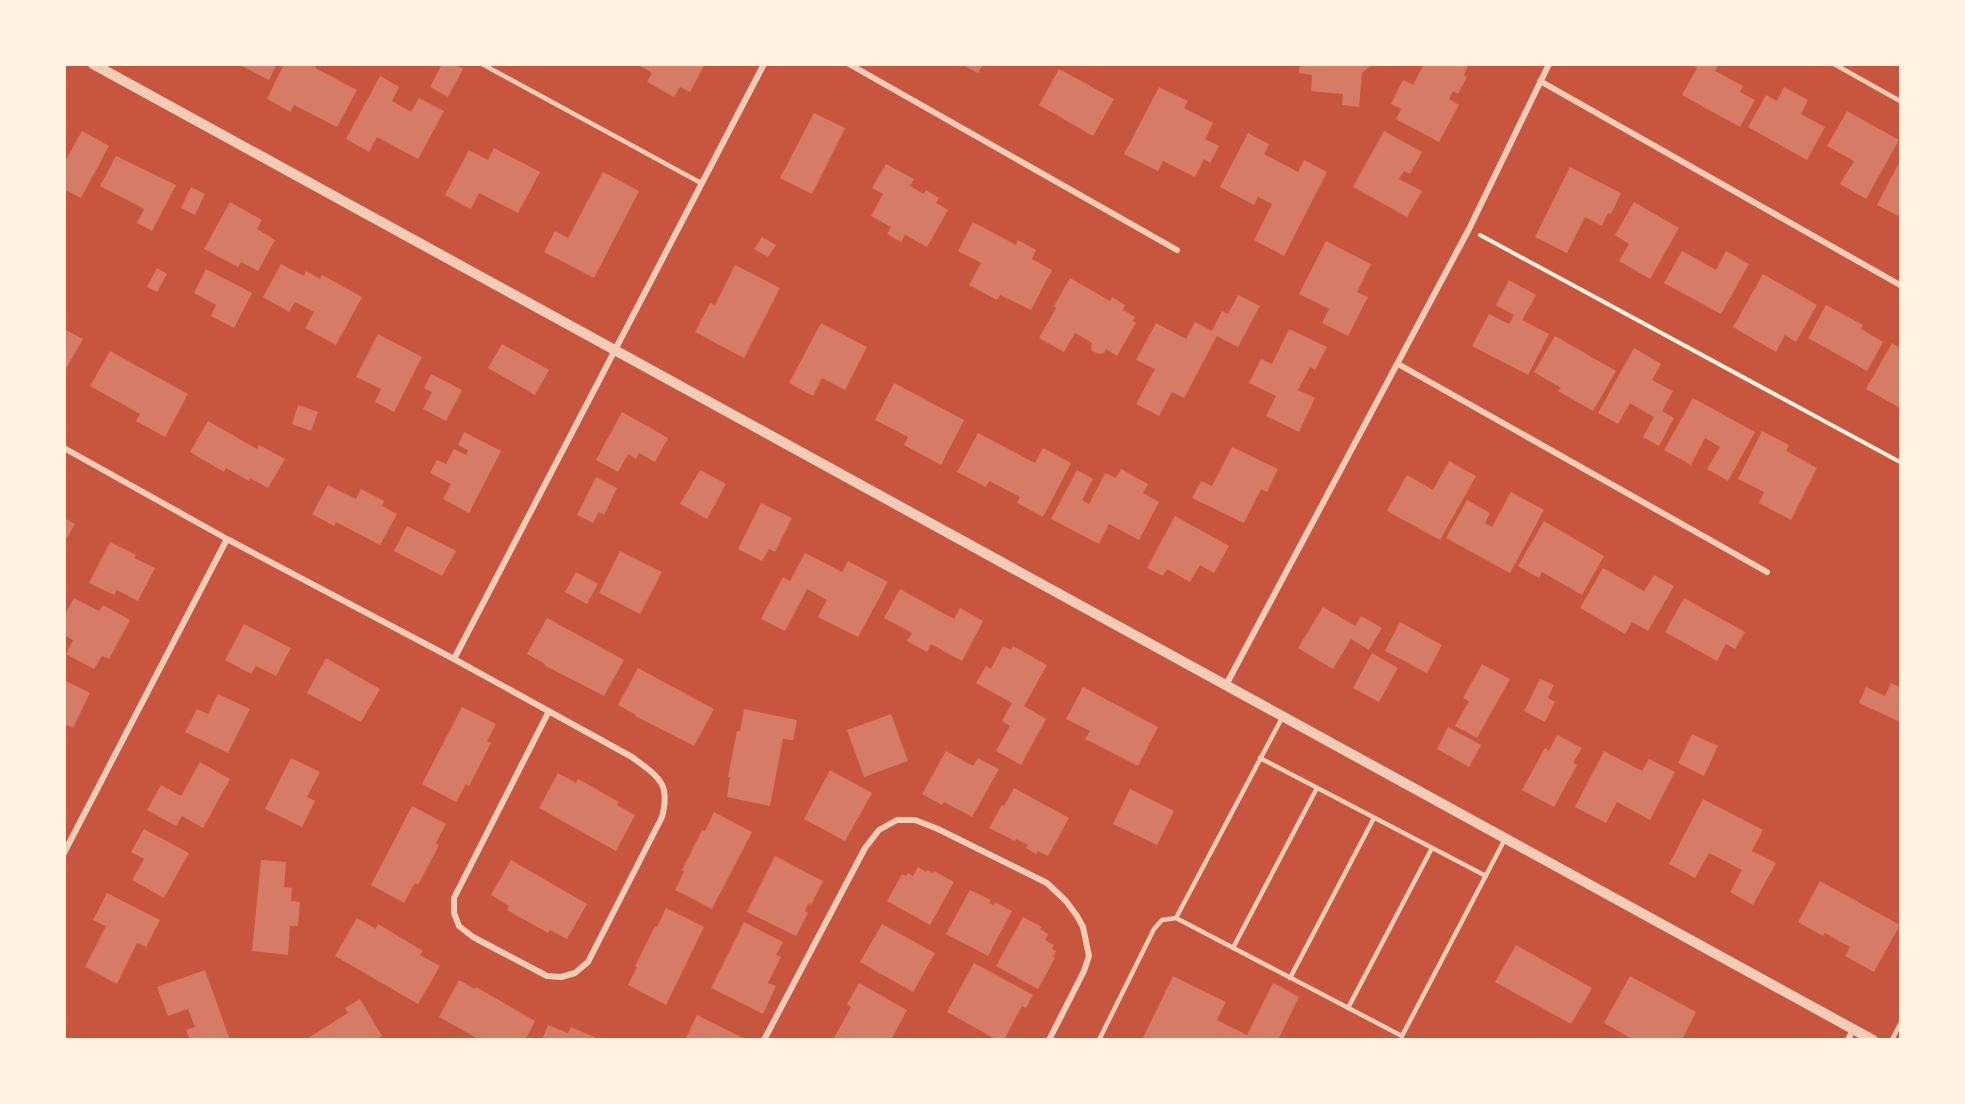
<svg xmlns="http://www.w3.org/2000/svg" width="1965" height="1104" viewBox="0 0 1965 1104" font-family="Spectral,serif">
	<rect width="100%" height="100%" fill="#c8553d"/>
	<path fill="#d67c66" d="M238 64H277L269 80Z
		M284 64H317L315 68 357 90 337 127 294 105 291 112 267 99Z
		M442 64H454L463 69 448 97 430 87Z
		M637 64H705L690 92 680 87 674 97 647 82 652 73Z
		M961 64H983L978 73Z
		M1300 64H1373L1362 73 1359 107 1342 105 1343 94 1311 91 1312 75 1299 73Z
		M1424 64H1469L1464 75 1467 77 1458 94 1453 91 1449 99 1459 105 1439 142 1396 119 1401 109 1391 104 1403 80 1413 85Z
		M1690 64H1719L1715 71 1743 86 1740 92 1755 100 1740 127 1682 95 1697 68Z
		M1059 69 1114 99 1093 136 1039 105Z
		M380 76 399 87 392 101 411 112 419 98 444 111 418 159 377 137 369 152 346 139Z
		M1159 87 1188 101 1184 108 1213 123 1205 139 1219 146 1210 163 1204 159 1195 177 1163 161 1158 171 1124 154Z
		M1784 87 1808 100 1801 114 1825 127 1807 160 1748 127 1766 95 1777 101Z
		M1847 111 1899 140 1866 199 1840 184 1854 161 1827 146Z
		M814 113 845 128 812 194 780 178Z
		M82 131 109 146 81 198 64 189V163Z
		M1384 131 1422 152 1410 174 1404 171 1399 179 1422 191 1407 217 1353 187Z
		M1248 133 1269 144 1264 154 1298 172 1304 160 1327 172 1284 256 1254 240 1272 204 1258 197 1254 205 1220 187Z
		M494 148 540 172 518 213 479 193 471 209 445 195 469 150 488 160Z
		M116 156 176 185 152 231 137 223 144 209 100 186Z
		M1900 161V217L1877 205Z
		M886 164 914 179 910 186 924 194 926 190 939 198 936 203 948 210 927 247 905 235 901 242 887 234 891 227 871 216 883 194 872 188Z
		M1570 167 1621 193 1611 214 1608 213 1602 226 1585 217 1567 253 1535 237Z
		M603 172 639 191 594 278 544 252 555 231 568 238Z
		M191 187 205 194 195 215 181 208Z
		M230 202 262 220 257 229 275 240 258 271 241 262 238 267 204 249Z
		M1634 202 1679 228 1650 279 1619 261 1629 244 1615 235Z
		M973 222 1016 245 1018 240 1036 250 1032 259 1052 270 1031 310 1000 295 997 300 969 285 981 263 958 251Z
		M762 237 776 245 768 257 754 249Z
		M1326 241 1371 264 1357 292 1368 297 1348 336 1322 323 1329 309 1299 294Z
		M1682 251 1716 270 1726 251 1749 264 1721 314 1664 283Z
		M281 264 304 276 306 271 320 279 322 275 362 297 336 345 305 328 314 312 295 302 289 312 263 297Z
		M735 265 780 288 744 358 695 332 710 303 715 305Z
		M157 268 167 274 157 292 147 287Z
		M206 269 252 293 234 328 211 316 216 305 194 293Z
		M1763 274 1817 305 1796 342 1785 335 1776 352 1733 327Z
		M1070 278 1110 301 1112 297 1125 305 1123 310 1135 317 1133 321 1136 323 1117 356 1106 349 1104 353 1099 354 1092 351 1091 345 1092 343 1075 333 1064 352 1039 338 1056 308 1054 306Z
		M1509 280 1536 295 1522 320 1549 334 1528 375 1472 346 1489 314 1509 324 1514 315 1496 305Z
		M1238 295 1260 306 1238 347 1217 336 1184 398 1172 392 1159 416 1136 404 1155 369 1136 360 1156 323 1186 339 1195 322 1212 331 1222 311 1228 314Z
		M1826 305 1863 325 1861 329 1883 342 1867 371 1808 338Z
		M821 323 867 347 845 390 822 378 813 396 789 383Z
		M64 329 83 339 64 372Z
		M1289 329 1327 347 1315 370 1310 367 1298 390 1315 398 1299 432 1266 416 1276 396 1249 383 1261 359 1272 364Z
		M378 334 422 357 394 412 375 402 381 389 356 377Z
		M1555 336 1616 371 1593 411 1558 391 1561 388 1534 372Z
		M1892 343 1900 348V408L1866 389Z
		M502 344 549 370 535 395 488 368Z
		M1634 348 1661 364 1652 380 1673 391 1662 411 1674 418 1659 446 1643 437 1654 417 1630 403 1618 424 1598 413Z
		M110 351 188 394 165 437 136 421 140 414 90 386Z
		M431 374 462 390 446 421 423 409 432 392 424 388Z
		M894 383 964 420 941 465 904 445 908 437 875 420Z
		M1693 398 1755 432 1728 481 1707 469 1720 447 1705 438 1691 465 1664 450Z
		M298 405 318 412 311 431 292 424Z
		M622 412 668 438 655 462 639 453 636 459 628 454 618 472 596 460Z
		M208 421 257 449 259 445 285 459 268 488 250 478 249 481 226 468 224 472 190 452Z
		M1762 431 1789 445 1786 451 1817 468 1791 520 1759 503 1764 492 1738 479Z
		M464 432 501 451 469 513 443 499 451 484 430 473 437 460 446 464 454 449 466 455 468 450 458 445Z
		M978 433 1035 463 1043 448 1071 463 1043 517 1017 503 1020 497 989 481 986 487 957 472Z
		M1232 447 1278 469 1267 492 1261 489 1244 523 1192 498 1201 481 1212 486Z
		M1449 461 1476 476 1440 540 1387 511 1407 475 1433 490Z
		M1121 469 1148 484 1143 493 1159 502 1139 540 1109 524 1099 544 1051 519 1077 470 1093 479 1082 500 1089 504 1105 473 1116 478Z
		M700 470 726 484 707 519 680 504Z
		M596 477 617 488 604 515 599 512 593 523 577 515Z
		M328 485 356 499 361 489 384 501 382 506 397 514 380 545 336 522 334 526 312 514Z
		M1511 492 1544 510 1510 573 1446 538 1467 500 1490 513 1485 523 1492 527Z
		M761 503 792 518 775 552 769 549 762 561 738 549Z
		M1175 516 1229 546 1214 573 1200 565 1190 582 1167 569 1163 576 1147 568Z
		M64 518 75 524 64 543Z
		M1544 521 1604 556 1582 595 1542 572 1539 578 1518 566Z
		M407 526 456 551 442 576 394 551Z
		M110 542 136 555 134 558 155 568 138 601 117 590 114 595 89 583Z
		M620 551 662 572 640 614 599 593Z
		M805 553 842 572 848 561 888 582 858 637 818 617 827 600 807 589 785 631 761 619 783 577 790 581Z
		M1603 568 1644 591 1654 575 1674 586 1648 631 1632 622 1625 634 1580 608Z
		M576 572 598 584 587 604 565 592Z
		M900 589 954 619 960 608 983 621 962 661 931 644 927 652 907 641 912 633 884 618Z
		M74 598 99 611 103 605 130 620 109 659 102 656 94 669 66 654 73 640 64 635V616Z
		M1684 598 1745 632 1735 649 1726 644 1717 661 1665 632Z
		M1323 607 1355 626 1361 616 1382 628 1369 650 1351 639 1333 669 1298 648Z
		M547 618 624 660 604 696 544 665 545 664 527 654Z
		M1400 622 1442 645 1427 673 1385 651Z
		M244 624 291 648 276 676 256 666 251 674 225 660Z
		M1003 646 1011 650 1013 646 1047 665 1024 706 1046 719 1021 765 996 751 1010 726 1002 721 1012 703 976 683 986 666 991 669Z
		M1372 653 1398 668 1379 702 1353 688Z
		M326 658 380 689 361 722 307 693Z
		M1482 664 1510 679 1477 738 1455 726 1469 701 1463 698Z
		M638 668 714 709 694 746 635 716 636 715 618 705Z
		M1540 679 1554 685 1548 698 1555 702 1545 722 1524 711Z
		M64 680 90 693 73 728 64 724Z
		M1891 683 1900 687V722L1859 703 1866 687 1885 696Z
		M1083 687 1158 727 1138 766 1085 739 1090 731 1066 719Z
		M218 694 250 709 228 753 185 732 197 709 208 714Z
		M462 707 496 724 487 741 491 743 469 786 466 784 456 802 422 784Z
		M744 709 797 720 793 740 783 739 770 806 727 797 730 777H728L737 731H740Z
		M891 714 908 761 864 777 847 730Z
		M1448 727 1481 745 1469 767 1437 749Z
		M1692 734 1718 746 1704 776 1678 763Z
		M1557 735 1582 748 1573 763 1577 765 1554 807 1522 790 1545 748 1549 751Z
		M946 751 973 766 978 758 999 769 972 817 944 802 942 805 922 794Z
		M1604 751 1642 771 1649 759 1675 772 1650 820 1617 802 1606 823 1575 807Z
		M291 758 320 772 307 797 315 801 302 827 265 809Z
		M200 762 230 779 203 828 182 816 176 826 147 810 161 785 181 796Z
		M830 770 872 793 845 841 804 819Z
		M558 773 576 783 578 779 619 802 617 805 635 815 616 851 539 808Z
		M1014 788 1069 818 1048 856 1038 851 1036 854 1026 848 1028 845 1016 839 1015 841 989 828 1002 805 1004 806Z
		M1130 789 1174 811 1157 845 1113 824Z
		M1703 799 1763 830 1752 851 1776 863 1753 905 1730 892 1742 870 1709 853 1695 878 1669 864Z
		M412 806 446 824 436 843 439 845 418 885 415 883 404 903 371 885Z
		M714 812 752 832 712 909 675 890 684 872 682 870 702 830 705 831Z
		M144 829 189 853 164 898 132 880 144 859 131 852Z
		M775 856 823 881 811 905 808 903 805 911 808 913 796 936 747 912Z
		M261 860 286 862 284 887 292 888 291 901 300 902 298 926H290L288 955 252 951Z
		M511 860 587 904 567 939 550 930 548 933 507 910 509 906 491 895Z
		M918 867 926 872 927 870 933 873 934 871 954 882 930 925 887 901 902 874 906 876 908 873 913 876Z
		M1820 881 1900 925 1874 972 1845 956 1850 947 1825 933 1823 936 1798 922Z
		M970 890 991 900 989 903 994 905 995 902 1012 911 988 956 946 934Z
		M107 893 160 920 146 947 137 943 117 984 85 967 106 926 93 920Z
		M666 908 704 927 666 1005 628 985 637 967 635 966 655 926 657 927Z
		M1023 917 1042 927 1040 929 1048 934 1045 940 1054 945 1052 949 1056 951 1053 957 1055 958 1038 989 996 966Z
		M357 918 376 929 378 924 423 951 420 955 440 966 418 1004 335 956Z
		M744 922 783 942 776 955 781 957 768 983 776 986 763 1014 711 988Z
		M882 924 935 953 913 992 860 962Z
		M1516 945 1592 988 1571 1024 1495 982Z
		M974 963 1033 995 1026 1008 1022 1006 1004 1040H997L947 1012Z
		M205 970 230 1040H190L186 1030 195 1027 188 1009 168 1016 157 987Z
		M1173 976 1226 1002 1217 1020 1247 1035 1273 983 1299 997 1278 1040H1142Z
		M1630 976 1696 1012 1682 1040H1634L1604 1023Z
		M459 980 475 989 476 987 535 1021 525 1040H480L439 1017Z
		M859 983 907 1010 891 1040H833L851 1007 847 1004Z
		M360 999 382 1036 377 1040H305L348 1013 345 1008Z
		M697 1015 747 1040H685Z
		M548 1025 568 1033 571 1027 601 1040H542Z"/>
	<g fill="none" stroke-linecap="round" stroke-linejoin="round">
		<path stroke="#fff3e0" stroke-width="4" d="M1480 235 1900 462"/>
		<path stroke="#f1ccb7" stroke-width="4.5" d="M482 64 701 183
			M1834 64 1900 101
			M1283 716 1176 918 1402 1036 1505 839
			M1260 758 1486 876
			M1233 948 1317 788
			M1290 978 1374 818
			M1348 1008 1432 848
			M1099 1040 1154 929 1162 920 1176 918
			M1892 1040 1900 1024"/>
		<path stroke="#f1ccb7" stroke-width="6" d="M849 64 1177 250
			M1540 81 1900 285
			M1398 364 1767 572
			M64 448 227 539 454 659 632 757C658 777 671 782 662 817L588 962 575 973 561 977 547 976 473 937 459 926 454 913V898L549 711
			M454 659 764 64
			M1226 685 1469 229 1549 64
			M64 853 227 539
			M764 1040 865 848 879 830 897 820H915L938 829 1047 883 1066 901 1077 916 1083 927 1089 956 1084 971 1049 1040
			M1848 1040 1853 1029"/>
		<path stroke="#f1ccb7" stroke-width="10" d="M93 64C687 388 1279 716 1873 1040"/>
	</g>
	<rect width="1965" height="1104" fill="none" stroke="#fff3e0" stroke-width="132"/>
</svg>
